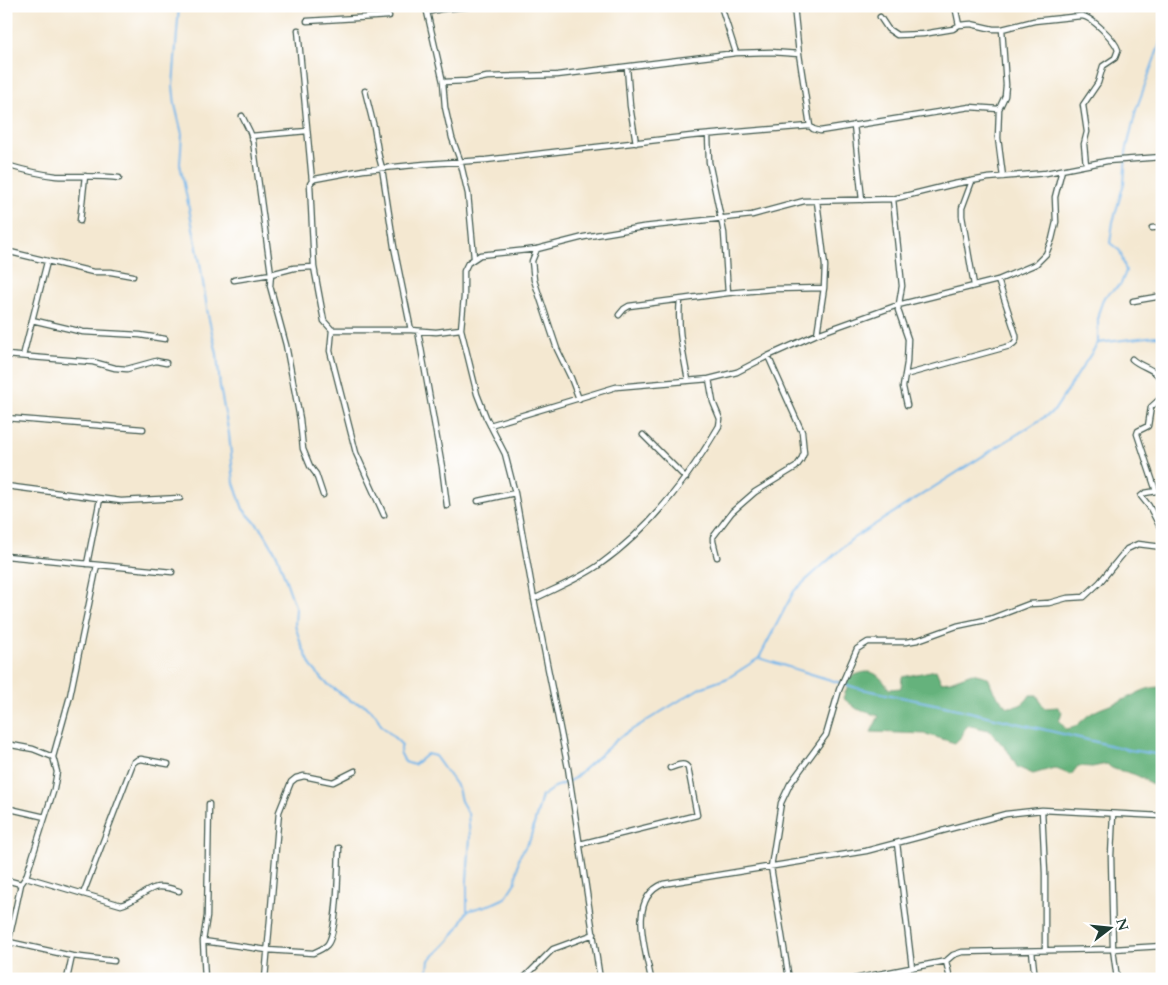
<svg xmlns="http://www.w3.org/2000/svg" width="1168" height="985" viewBox="0 0 1168 985" font-family="Cardo,serif">
	<rect width="100%" height="100%" fill="#fff"/>
	<filter id="ink" filterUnits="userSpaceOnUse"><feTurbulence type="fractalNoise" baseFrequency=".02" numOctaves="2"/><feDisplacementMap in="SourceGraphic" scale="10" xChannelSelector="R" yChannelSelector="G"/><feConvolveMatrix kernelMatrix="1 2 1 2 8 2 1 2 1" color-interpolation-filters="sRGB"/></filter>
	<filter id="wash" filterUnits="userSpaceOnUse"><feTurbulence type="fractalNoise" baseFrequency=".0096" numOctaves="4" result="noise"/><feDisplacementMap in="SourceGraphic" scale="20" xChannelSelector="R" yChannelSelector="G"/><feGaussianBlur stdDeviation="1.12" result="paint"/><feColorMatrix in="noise" values="0 0 0 0 0 0 0 0 0 0 0 0 0 0 0 0 0 1.4 0 .05"/><feComposite in="paint" operator="in"/></filter>
	<g filter="url(#wash)">
		<rect width="100%" height="100%" fill="#f4e8d1"/>
		<path fill="#65b27b" stroke="#427858" d="M936 670 941 682 950 681 972 673 988 677 994 692 1008 707C1019 707 1025 704 1030 695H1037L1044 708 1058 707 1062 712 1059 721 1066 729C1079 727 1079 722 1089 715 1100 707 1113 705 1125 699 1139 693 1145 687 1162 687V792C1152 784 1141 776 1130 773 1121 770 1113 771 1107 764L1092 767 1078 766 1071 775 1054 768 1033 774 1017 767 1008 751 989 730 966 725 962 736 955 743 926 734 871 732 879 716 857 709 843 698 847 688V679C868 668 876 669 889 689L901 688 902 677Z"/>
		<g fill="none" stroke-linecap="round" stroke-linejoin="round">
			<path stroke="#77b7eb" stroke-width="2" d="M179 6 173 86 175 105 182 134 180 164 200 263 208 315 217 354 220 387 229 434 234 483 243 509 263 531 277 555 296 609 295 625 301 644 311 666 325 682 351 701 365 705 376 715 381 725 402 745 400 752 405 762 414 765 427 754 435 756 458 788 461 801 468 813 470 838 467 880V911
				M1098 343 1156 336 1162 338
				M759 658 857 688 949 707 1130 750 1162 755
				M427 979 429 960C448 943 456 935 467 911L492 904 505 898 516 881 519 857 530 839 542 796 555 787 573 779 620 737 700 688 728 678 759 658 794 591 852 539 1054 411 1098 343V314L1104 297 1121 284 1126 271 1120 251 1110 243 1113 222 1124 183 1126 152 1136 110 1162 38"/>
		</g>
	</g>
	<g filter="url(#ink)">
		<g fill="none" stroke-linecap="round" stroke-linejoin="round">
			<defs>
				<path id="minor" d="M721 6 736 53
					M794 6 799 54 810 126
					M955 6 959 25
					M880 17 888 29 897 35 923 34 953 29 959 25 971 24 993 29H1002L1034 21 1081 16C1091 16 1115 40 1118 50L1115 58 1103 66 1098 83 1083 105 1087 132 1084 144 1086 165
					M307 21 389 16
					M1002 29 1006 85 1005 96 999 109 998 138 1003 177
					M298 30 312 181
					M627 67 630 106 636 143
					M443 82 467 81 487 77 557 75 736 53 771 52 799 54
					M365 91 374 127 379 157 382 168 394 247 411 330
					M854 125 862 200
					M251 136 307 131
					M6 165C23 170 39 174 56 176 77 177 98 175 119 178
					M972 181 962 208V216L974 285
					M893 199 902 286 898 310 908 339 907 363 903 387 907 405
					M80 221 85 176
					M1152 228 1162 227
					M537 249 532 261 534 280 557 349 571 378 579 399
					M6 251 93 272H111L133 276
					M474 258 468 194 460 160 452 138 445 107 443 82 427 12 441 9 475 6
					M314 267 310 184 312 181 315 179 363 170 425 164 486 160 691 136 810 126 813 129 820 131 970 107 999 109
					M234 280 271 274 253 141 250 132 242 116
					M728 293 773 289 824 288
					M680 300C677 327 683 353 688 380
					M1133 301 1162 296
					M619 315 624 309 629 306 728 293 724 233 709 162 708 135
					M32 320 83 332 140 335 165 339
					M332 330 330 351 356 453 384 515
					M418 331 442 467 447 506
					M817 334 824 288 825 266 817 201
					M6 355 93 362 115 368 127 369 156 361 166 363
					M23 356 47 262
					M1132 359C1143 369 1159 368 1162 385
					M905 375 1010 346C1015 343 1017 341 1016 335L998 280
					M6 418 143 429
					M490 425 616 387 709 379
					M643 435 686 478
					M6 486 121 501 180 498
					M1162 490 1145 493 1141 496 1149 506 1162 531
					M1156 491 1137 434 1138 431 1148 426 1151 407 1162 397
					M515 493 534 599 568 768 600 979
					M323 495 316 474 310 466 303 449 300 419 286 345 270 286 271 274 294 268 314 267 324 321 332 330H411L436 332 461 329
					M478 501 515 493 505 454 486 417 477 394 461 329 464 297V271L468 263 480 255 537 249 584 237 643 227 752 215 804 201 893 199 954 184 988 178 1046 173 1107 161 1162 157
					M6 556 172 572
					M717 557 713 541V537L732 512 755 492 796 467 801 460 804 453 802 432 768 356
					M87 564 100 499
					M534 599C556 588 579 579 599 565 650 529 688 479 719 426L720 419 713 402 709 379 737 372 768 356 817 334 898 305 998 280 1036 264 1046 254 1052 239 1056 222 1055 197 1062 170
					M6 744 33 749 53 757
					M209 804 207 916 203 941 267 950 313 953C318 951 323 949 327 945 338 933 338 867 339 848
					M6 808 45 817
					M1042 810 1045 873V950
					M1113 814 1111 856 1113 949 1117 979
					M897 843 912 968
					M580 844 697 815 688 768C684 761 677 766 670 768
					M26 877 121 905C135 901 142 892 154 888 162 885 172 889 179 891
					M6 880 21 884
					M83 894 133 763 137 760 141 759 168 764
					M203 941 205 979
					M9 942 72 956 114 961
					M1032 951 1035 979
					M6 953 21 884 26 877 54 789 57 772 53 757 70 696 97 565
					M946 961 950 979
					M67 979 72 956
					M265 979 279 812 291 782 296 778 304 776 333 782 355 771
					M523 979 553 949 594 934
					M651 979C646 950 627 899 663 884L866 851 1006 814 1042 810 1162 816
					M789 979 771 867 781 803 790 784 826 735 839 690 857 649 868 642H906L918 640 957 626 990 619 1029 604 1049 603 1067 598 1084 597 1100 582 1127 549 1138 544 1162 547
					M854 979 946 961 953 955 962 952 1113 949 1162 946"/>
			</defs>
			<use href="#minor" stroke="#3f574c" stroke-width="7"/>
			<use href="#minor" stroke="#fff" stroke-width="4.5"/>
		</g>
	</g>
	<rect width="1168" height="985" fill="none" stroke="#fff" stroke-width="25"/>
	<g transform="translate(1110 928) rotate(74)" stroke="#ffffff" stroke-width="4" paint-order="stroke">
	<path d="M0-4L9 19L0 12L-9 19Z" fill="#1f3d34"/>
	<text y="-8" font-size="14" font-weight="bold" text-anchor="middle" fill="#1f3d34">N</text>
	</g>
</svg>
